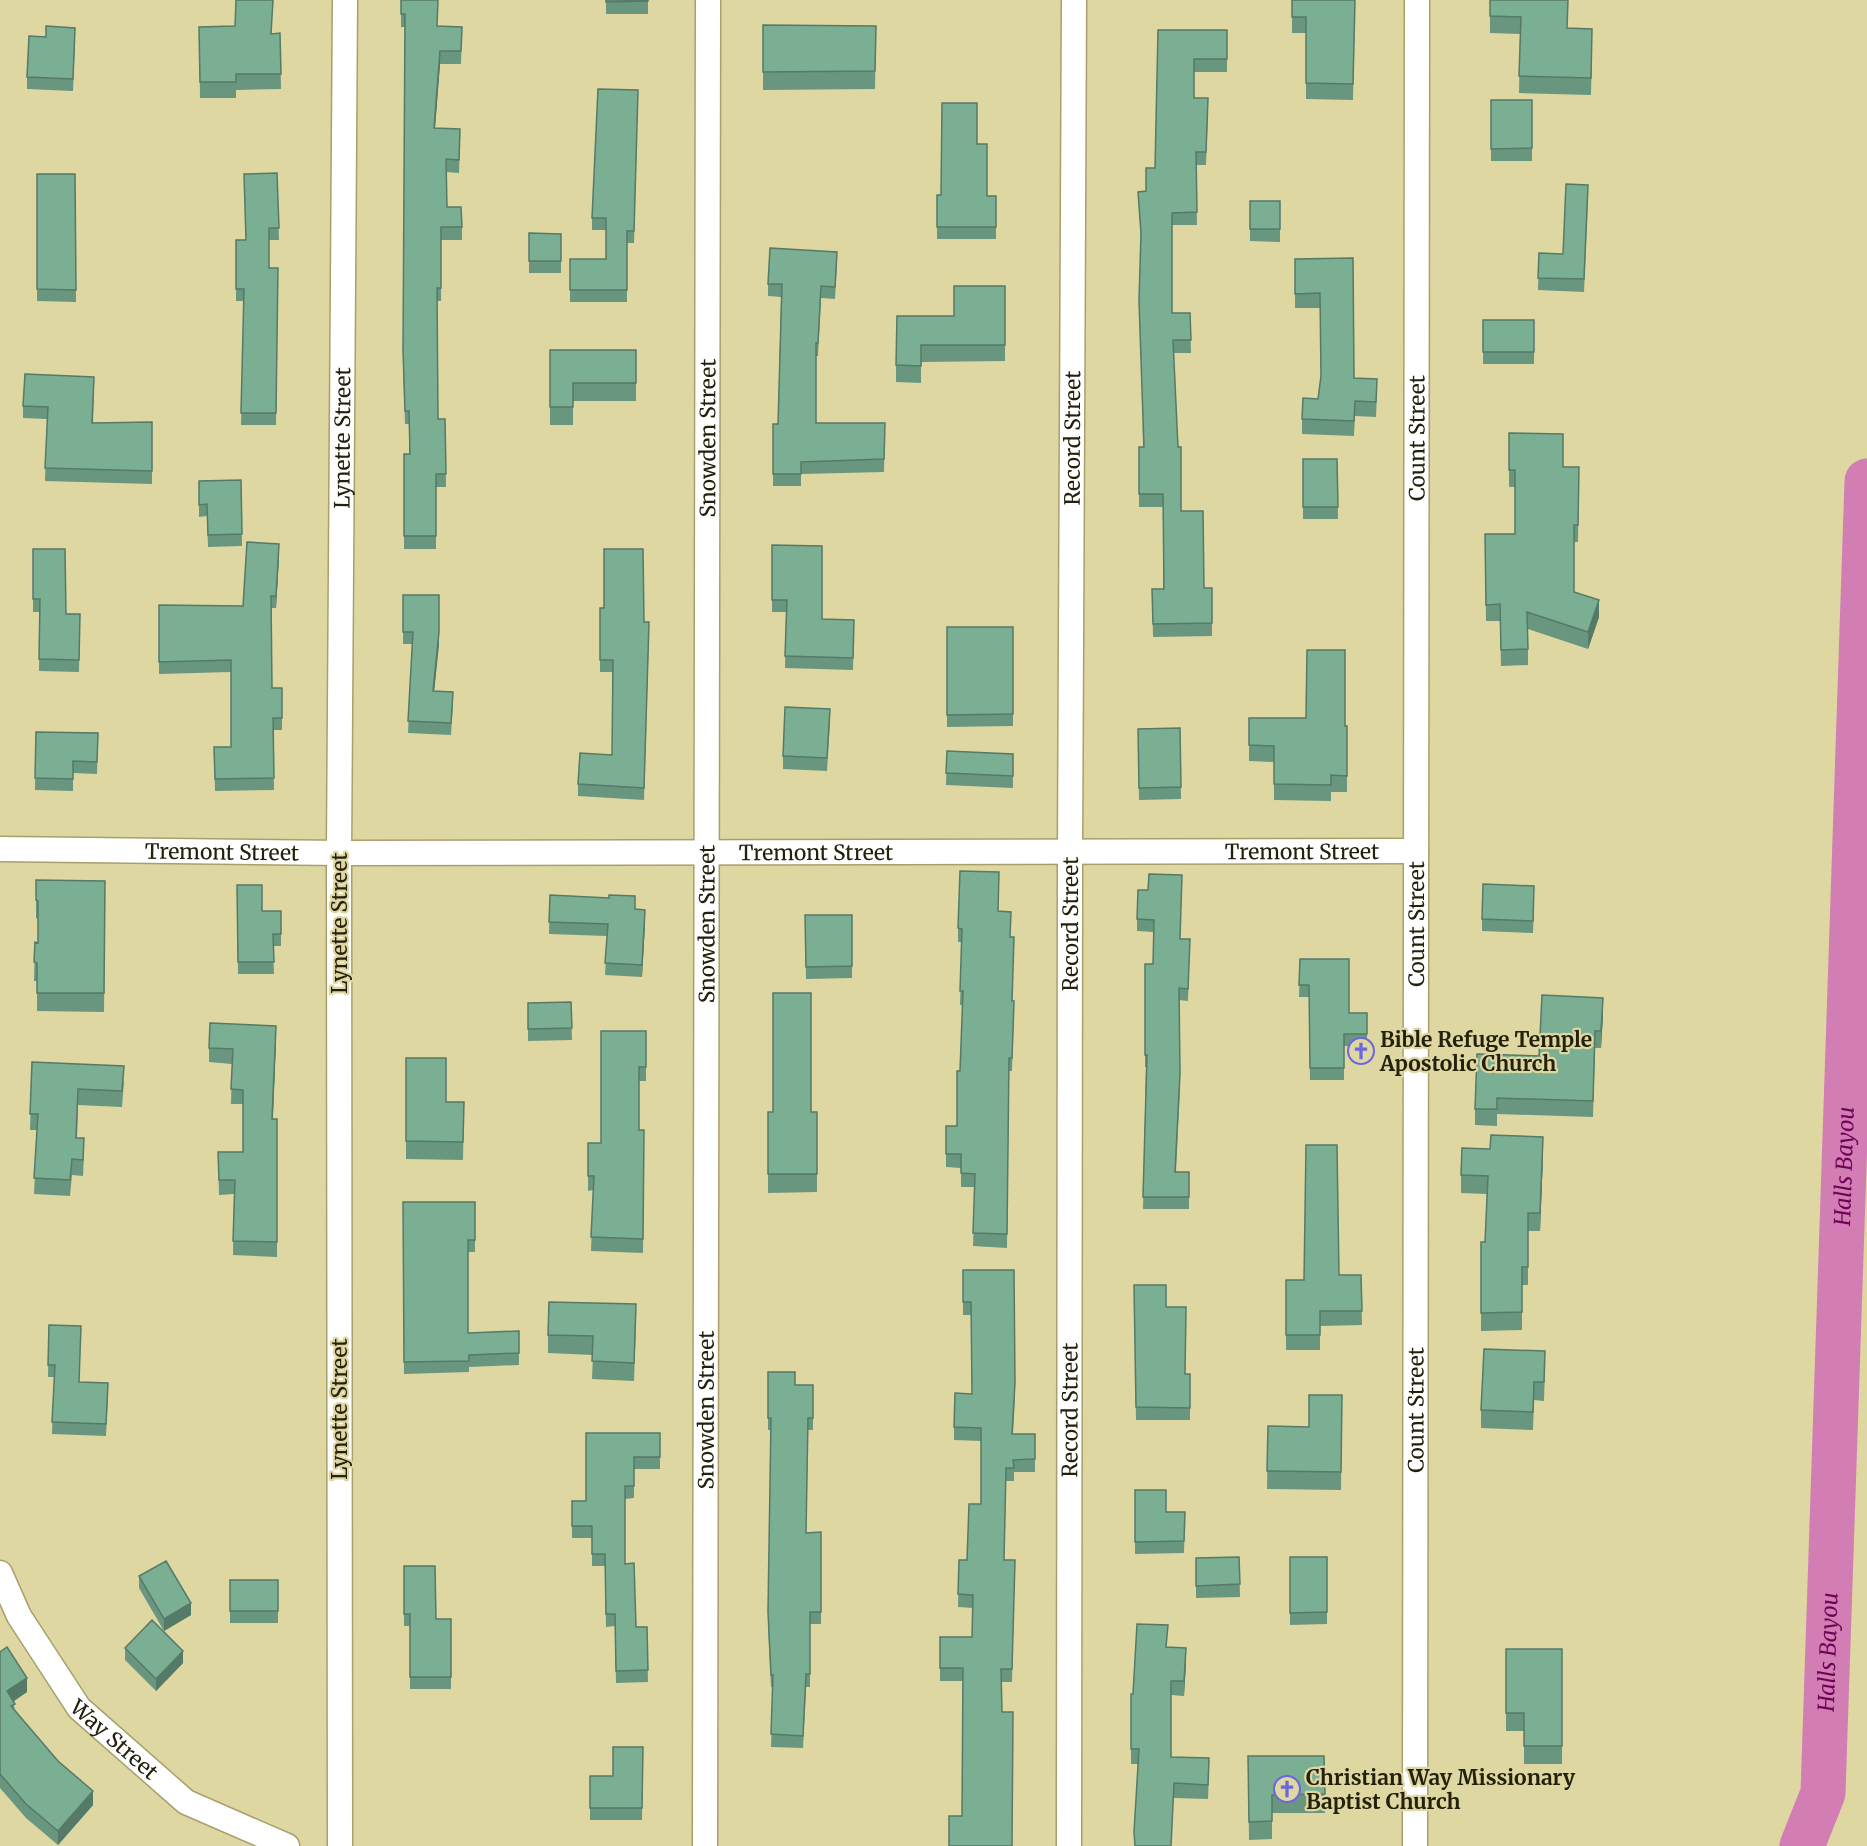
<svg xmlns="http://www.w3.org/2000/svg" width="1867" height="1846" viewBox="0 0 1867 1846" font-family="Merriweather,serif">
	<rect width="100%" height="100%" fill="#ded7a2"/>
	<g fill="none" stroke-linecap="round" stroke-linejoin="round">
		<path stroke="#d27db4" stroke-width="45" id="s1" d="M1802 1846 1823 1793 1867 481"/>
		<defs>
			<g id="street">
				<path id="s2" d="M0 849 339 853 1416 851"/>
				<path id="s3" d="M0 1573 19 1616 79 1708 186 1802 287 1846"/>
				<path id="s4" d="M340 1846 339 853 345 0"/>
				<path id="s5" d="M705 1846 708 0"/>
				<path id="s6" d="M1069 1846 1070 853 1074 0"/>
				<path id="s7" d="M1415 1846 1417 0"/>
			</g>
		</defs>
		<use href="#street" stroke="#a7a06d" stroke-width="27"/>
		<use href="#street" stroke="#fff" stroke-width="24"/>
	</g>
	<path fill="#69967e" d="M401 0 437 26 462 27 461 64H440L435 128 460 141 459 173 446 172 447 207 462 227V240H441V301H437L438 419H445L446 487H436V549H404V454H409V424H405L403 363 405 27H401Z
		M606 0H648V14H606Z
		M1292 0H1355L1353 100 1306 99V33H1292Z
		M1490 0H1568L1567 28 1592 46 1591 95 1519 93 1520 34 1490 33Z
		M763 25 876 26 875 89 763 90Z
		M199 27 272 34 280 33 281 89 236 90V98H200Z
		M1158 30H1227V72H1194V98L1208 111 1206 165H1196L1197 225H1172V313H1190L1191 353H1173L1181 511 1204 588H1212V636L1153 637 1152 589H1163V507H1139V447H1143L1141 241 1138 192 1146 191 1155 168Z
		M75 40 73 91 27 89V77Z
		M638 90 634 243H627V302H570V259H606V230H592V218Z
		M1491 100H1532V161H1491Z
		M277 173 279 240H269V268H278L276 425H241L244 301H236V240H246Z
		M37 174H75L76 302 37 301Z
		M937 195 996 196V239H937Z
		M1588 197 1584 292 1538 290 1539 253 1563 254Z
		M1250 201H1280V242L1250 241Z
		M529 233 561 234V273H529Z
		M1353 258 1354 378 1377 393 1376 417 1355 416 1354 436 1302 434V419L1318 399 1321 378 1320 308H1295V259Z
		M837 264 835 299 821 298 818 356H816V423H885L884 472 801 474V486H773V424H778L781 297 768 296V284Z
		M1005 286V361L921 362V383L896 382V365L954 316Z
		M1483 320H1534V364H1483Z
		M550 350H636V401H573V425H550Z
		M94 389 93 423 152 422V484L45 481 47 419 23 418V406Z
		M1509 433 1563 467H1579L1578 542H1574V592L1599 617 1588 649 1528 629V665L1501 666 1500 621H1486L1485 534H1515V487H1509Z
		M1303 459H1337L1338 519H1303Z
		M241 480 242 546 208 547 207 516 199 517V481Z
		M772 545 822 619 854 620 853 670 785 668 786 612H772Z
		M33 549 66 614H80L79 672 39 671 40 612H33Z
		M279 557 276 608H271L272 688H282V730H273L274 790 215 791 214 747H231V672L159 674V605L243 606Z
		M403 595 439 644 434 691 453 704 451 735 408 733 412 644H403Z
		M600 608 644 622 649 634 644 800 578 796V784L612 755 613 672H600Z
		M947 627H1013V726L947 727Z
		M1249 718 1347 726V792H1331V801L1274 800V762L1249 761Z
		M830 721 827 771 783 769V756Z
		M1180 728 1181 799 1139 800 1138 729Z
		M36 732 98 733 97 774 73 773V791L35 790Z
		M947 751 1013 754V788L946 785Z
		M36 880 105 881 104 1012 37 1011V981H34L35 942 38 943V919L36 918Z
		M237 885 262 911H281V946H273L274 974H238Z
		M999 886 998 911 1010 937 1012 1001 1014 1014 1012 1071H1009L1007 1248 973 1246 975 1187H961V1168L946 1167V1126H957L960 1071 963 1005H960L962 942H958V928Z
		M1148 890 1180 939H1190L1188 1001 1179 1000 1180 1086 1176 1172H1189V1209H1143L1146 1067H1145V964H1153L1154 932 1137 931V919Z
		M550 895 635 909 645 922 642 977 605 975 607 936 549 934Z
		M1534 898 1533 933 1482 931V919Z
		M805 915H852V978L806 979Z
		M1300 959 1349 1013H1367V1046H1344V1080H1310L1309 997H1299Z
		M571 1002 572 1040 528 1041V1003Z
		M1603 1015 1601 1048H1595L1593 1117 1497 1114V1126L1475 1125V1109L1539 1056Z
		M646 1031V1081H639V1130H644L643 1253 591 1251 593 1190 588 1191V1143H601Z
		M276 1040 273 1119H277V1257L233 1255 234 1194 219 1195 218 1152H243V1104H231L232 1064 209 1062V1048Z
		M406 1058 446 1102H464L463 1160 406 1159Z
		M32 1062 124 1081 122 1107 78 1105 77 1138 84 1154 83 1176 72 1175 70 1196 34 1194 37 1130H30Z
		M768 1112H817V1192L768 1193Z
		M1543 1155 1540 1231H1528V1285H1522V1330L1481 1331V1242H1485L1487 1194 1461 1193V1175Z
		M403 1202H475V1252H468V1333L519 1331V1365L469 1367V1372L404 1374Z
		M963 1270 1015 1396 1013 1434H1035V1472H1014V1481H1006L1004 1560H1015L1012 1682H1001L962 1816 963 1681H940V1637H972L973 1608 958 1607 959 1560H967L981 1504V1441L954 1440V1427L972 1394 971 1315H963Z
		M1339 1275H1361L1362 1325 1320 1326V1350H1286V1280H1304Z
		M1134 1285 1166 1307 1185 1374H1190V1420H1136Z
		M636 1323 634 1381 592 1379 593 1355 548 1353V1335Z
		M49 1325 80 1382 108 1395 106 1436 52 1434 54 1377H48Z
		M1545 1369 1544 1401 1534 1400 1533 1430 1481 1428V1410Z
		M768 1372 795 1385H813V1430H808L806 1533 821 1532V1624H810V1687H806L803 1748 771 1747 773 1687H771L768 1624 771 1430H768Z
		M1342 1395 1341 1490 1267 1489 1268 1426 1309 1427Z
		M660 1433V1469H634V1498L625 1499V1564L636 1627H647L648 1682 616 1683 615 1626 606 1627 605 1566H592V1538H572V1501H586Z
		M1135 1490 1166 1512H1185L1184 1553 1135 1554Z
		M1239 1557 1240 1597 1196 1598V1558Z
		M1290 1557H1327V1624L1290 1625Z
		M404 1566 436 1619H451V1689H410V1626H404Z
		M139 1576 191 1615 164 1631 139 1588Z
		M230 1580H278V1623H230Z
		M1167 1647 1186 1662 1184 1696 1171 1695V1757L1209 1773 1208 1799 1174 1798 1138 1764H1131V1694H1133Z
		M125 1648 183 1663 156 1691 125 1660Z
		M1506 1649H1562V1764H1524V1731H1506Z
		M0 1652 27 1692 13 1701 15 1710 93 1805 58 1845 26 1818 0 1788Z
		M643 1747 642 1820H590V1776H613Z
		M1248 1756H1324L1325 1813H1272V1839L1249 1840Z"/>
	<path fill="#557a67" d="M440 51V64L434 141V128Z
		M279 544V557L276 608V596Z
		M439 595V644L433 703V691Z
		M1599 600V617L1588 649V632Z
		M645 910V922L642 977V965Z
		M1603 998V1015L1601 1048V1031Z
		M276 1026V1040L272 1134V1119Z
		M1543 1137V1155L1540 1231V1213Z
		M191 1603V1615L164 1631V1619Z
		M1186 1648V1662L1184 1696V1681Z
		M183 1651V1663L156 1691V1679Z
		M27 1678V1692L7 1706V1691Z
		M93 1791V1805L58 1845V1831Z"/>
	<path fill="#7aaf93" stroke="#557a67" stroke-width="1.5" d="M236 0H273L271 34 280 33 281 74H236V82H200L199 27 235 26Z
		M401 0H438L437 26 462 27 461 51H440L434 128 460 129 459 160 446 159 447 207H461L462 227H441V288H437L438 419H445L446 474H436V536H404V454H410L409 411H405L403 350 405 14H401Z
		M606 0H648V1L606 2Z
		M1292 0H1355L1353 84 1306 83V17H1292Z
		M1490 0H1568L1567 28 1592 29 1591 78 1519 76 1521 17 1490 16Z
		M763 25 876 26 875 71 763 72Z
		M46 26 75 28 73 79 27 77 29 36 46 37Z
		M1158 30H1227V59H1194V98H1208L1206 152H1196L1197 212 1172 213V313H1190L1191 340H1173L1178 447H1181V511H1203L1204 588H1212V623L1153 624 1152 589H1164L1163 494H1139V447H1144L1139 301 1141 233 1138 192 1146 191V168H1155Z
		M598 89 638 90 634 231H627V290H570V259H606V218H592Z
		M1491 100H1532V148L1491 149Z
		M942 103H977V144H987V196H996V227H937V195H941Z
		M277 173 279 228H269V268H278L276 413H241L244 289H236V240H246L244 174Z
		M37 174H75L76 290 37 289Z
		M1566 184 1588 185 1584 279 1538 278 1539 253 1563 254Z
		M1250 201H1280V229H1250Z
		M529 233 561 234V261H529Z
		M770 248 837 252 835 287 821 286 818 343H816V423H885L884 459 801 462V474H773V424H778L782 284H768Z
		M1353 258 1354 378 1377 379 1376 402 1355 401 1354 421 1302 419 1303 398 1318 399 1321 376 1320 293 1295 294V259Z
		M954 286H1005V345H921V366L896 365 897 316H954Z
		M1483 320H1534V352H1483Z
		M550 350H636V383H573V407H550Z
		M25 374 94 377 92 423 152 422V471L45 468 48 407 23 406Z
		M1509 433 1563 434V467H1579L1578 525H1574V592L1599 600 1588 632 1527 612 1528 649 1501 650 1500 604 1486 605 1485 534H1515V470H1509Z
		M1303 459H1337L1338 507H1303Z
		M241 480 242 534 208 535 207 504 199 505V481Z
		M247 542 279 544 276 596H271L272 688H282V718H273L274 778 215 779 214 747H231V660L159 662V605L243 606Z
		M772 545 822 546V619L854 620 853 658 785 656 787 600H772Z
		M33 549H65L66 614H80L79 660 39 659 40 599H33Z
		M604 549H643L644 622H649L644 788 578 784 580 753 612 755 613 660H600V608H604Z
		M403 595H439V632L433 691 453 692 451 723 408 721 413 632H403Z
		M947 627H1013V714L947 715Z
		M1307 650H1345V726H1347V776L1331 775V785L1274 784V746L1249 745V718H1306Z
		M785 707 830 709 827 758 783 756Z
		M1180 728 1181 787 1139 788 1138 729Z
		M36 732 98 733 97 762 73 761V779L35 778Z
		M947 751 1013 754V776L946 773Z
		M960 871 999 872 998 911 1011 912 1010 937H1014L1012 1001H1014L1012 1058H1009L1007 1234 973 1233 975 1174 961 1173V1154H946V1126H957V1071H960L963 991H960L962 929 958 928Z
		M1149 874 1182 875 1180 939H1190L1188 989 1179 988 1180 1074 1175 1172H1189V1197H1143L1147 1055H1145V964H1153L1154 920 1137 919 1138 890H1148Z
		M36 880 105 881 104 993H37V963L34 962 35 942 38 943V901L36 900Z
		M1483 884 1534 886 1533 921 1482 919Z
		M237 885H262V911H281V934H273L274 962H238Z
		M550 895 609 898V895L635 896V909L645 910 642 965 605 963 608 924 549 922Z
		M805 915H852V966L806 967Z
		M1300 959H1349V1013H1367V1034H1344V1068H1310L1309 985H1299Z
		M773 993H811V1112H817V1174H768V1112H773Z
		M1542 995 1603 998 1601 1031H1595L1593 1101 1497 1098V1109H1475L1477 1054 1539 1056Z
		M571 1002 572 1028 528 1029V1003Z
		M210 1023 276 1026 272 1119H277V1242L233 1241 235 1180H219L218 1152H243V1090L231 1089 233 1049 209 1048Z
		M601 1031H646V1067H639V1130H644L643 1239 591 1237 594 1176H588V1143H601Z
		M406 1058H446V1102H464L463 1142 406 1141Z
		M32 1062 124 1066 122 1091 78 1089 76 1138H84L83 1160 72 1159 70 1180 34 1178 38 1114H30Z
		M1491 1135 1543 1137 1540 1213H1528V1267H1522V1312L1481 1313V1242H1485L1488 1176 1461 1175 1462 1148 1490 1149Z
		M1306 1145H1337L1339 1275H1361L1362 1311H1320V1335H1286V1280H1304Z
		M403 1202H475V1240H468V1333L519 1331V1353L469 1355V1361L404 1362Z
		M963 1270H1014L1015 1383 1012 1434H1035V1459L1013 1460 1014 1468H1006L1004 1560H1015L1012 1669H1001L1002 1712H1013L1012 1846H949V1816H962L963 1668H940V1637H972L973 1595 958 1594 959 1560H967L969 1504H981V1428L954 1427 955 1393 972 1394 971 1302H963Z
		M1134 1285H1166V1307H1186L1185 1374H1190V1408L1136 1407Z
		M549 1302 636 1304 634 1363 592 1361 593 1336 548 1335Z
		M49 1325 81 1326 79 1382 108 1383 106 1424 52 1422 55 1365H48Z
		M1484 1349 1545 1351 1544 1382H1534L1533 1412 1481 1410Z
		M768 1372H795V1385H813V1418H808L806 1533 821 1532V1612H810V1674H806L803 1736 771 1734 773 1675H771L768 1612 771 1418H768Z
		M1309 1395H1342L1341 1472 1267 1471 1268 1426 1309 1427Z
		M586 1433H660V1457H634V1486H625V1564L634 1563 636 1627H647L648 1670 616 1671 615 1614H606L605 1554H592V1526H572V1501H586Z
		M1135 1490H1166V1512H1185L1184 1541 1135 1542Z
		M1239 1557 1240 1584 1196 1586V1558Z
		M1290 1557H1327V1612L1290 1613Z
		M166 1561 191 1603 164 1619 139 1576Z
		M404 1566H435L436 1619H451V1677H410V1614H404Z
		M230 1580H278V1611H230Z
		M152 1620 183 1651 156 1679 125 1648Z
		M1137 1624 1168 1625 1166 1647 1186 1648 1184 1681H1171V1757L1209 1758 1208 1785 1174 1783 1171 1846H1135L1134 1832 1139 1749H1131V1694H1133Z
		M7 1647 27 1678 7 1691 15 1704 11 1706 58 1761 93 1791 58 1831 26 1804 0 1774V1652Z
		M1506 1649H1562V1746H1524V1713H1506Z
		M613 1747H643L642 1808H590V1776H613Z
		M1248 1756H1324L1325 1794 1272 1795V1821L1249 1822Z"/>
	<defs>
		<symbol id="church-ring" viewBox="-11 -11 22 22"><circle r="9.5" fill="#ded7a2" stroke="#6c66e0" stroke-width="1.5"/><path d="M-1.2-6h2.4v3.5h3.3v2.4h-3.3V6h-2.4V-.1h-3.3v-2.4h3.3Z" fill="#6c66e0"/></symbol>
	</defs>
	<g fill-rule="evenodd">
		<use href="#church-ring" x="1346" y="1036" width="30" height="30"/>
		<use href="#church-ring" x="1272" y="1774" width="30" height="30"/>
	</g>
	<g text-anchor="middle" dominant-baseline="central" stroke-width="4.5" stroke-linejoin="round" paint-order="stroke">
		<g font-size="21" fill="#23200b" stroke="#ded7a2">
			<text stroke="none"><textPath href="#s4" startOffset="1408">Lynette Street</textPath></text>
			<text stroke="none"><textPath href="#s5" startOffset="1408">Snowden Street</textPath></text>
			<text stroke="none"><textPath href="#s6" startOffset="1408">Record Street</textPath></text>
			<text stroke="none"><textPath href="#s7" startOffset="1408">Count Street</textPath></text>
			<text stroke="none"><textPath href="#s2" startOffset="1302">Tremont Street</textPath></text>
			<text stroke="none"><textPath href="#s2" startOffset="222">Tremont Street</textPath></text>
			<text stroke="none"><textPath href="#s2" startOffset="816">Tremont Street</textPath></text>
			<text transform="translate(339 923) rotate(-90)">Lynette Street</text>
			<text stroke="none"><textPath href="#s5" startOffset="922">Snowden Street</textPath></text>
			<text stroke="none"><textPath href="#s6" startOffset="922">Record Street</textPath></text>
			<text stroke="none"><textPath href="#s7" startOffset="922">Count Street</textPath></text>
			<text transform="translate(339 1409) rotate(-90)">Lynette Street</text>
			<text stroke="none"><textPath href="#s5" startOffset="436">Snowden Street</textPath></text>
			<text stroke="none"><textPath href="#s6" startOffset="436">Record Street</textPath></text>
			<text stroke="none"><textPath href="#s7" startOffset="436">Count Street</textPath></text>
			<text stroke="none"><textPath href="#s3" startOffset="204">Way Street</textPath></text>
		</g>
		<g font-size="21" font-weight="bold" fill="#23200b" stroke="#ded7a2" text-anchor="start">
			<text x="1380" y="1039">Bible Refuge Temple<tspan x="1380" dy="24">Apostolic Church</tspan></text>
			<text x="1306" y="1777">Christian Way Missionary<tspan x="1306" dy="24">Baptist Church</tspan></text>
		</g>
		<g font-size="22" font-style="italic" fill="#6f0256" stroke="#ded7a2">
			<text stroke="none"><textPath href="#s1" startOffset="684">Halls Bayou</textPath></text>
			<text stroke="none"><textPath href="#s1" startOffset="198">Halls Bayou</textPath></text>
		</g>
	</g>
</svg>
